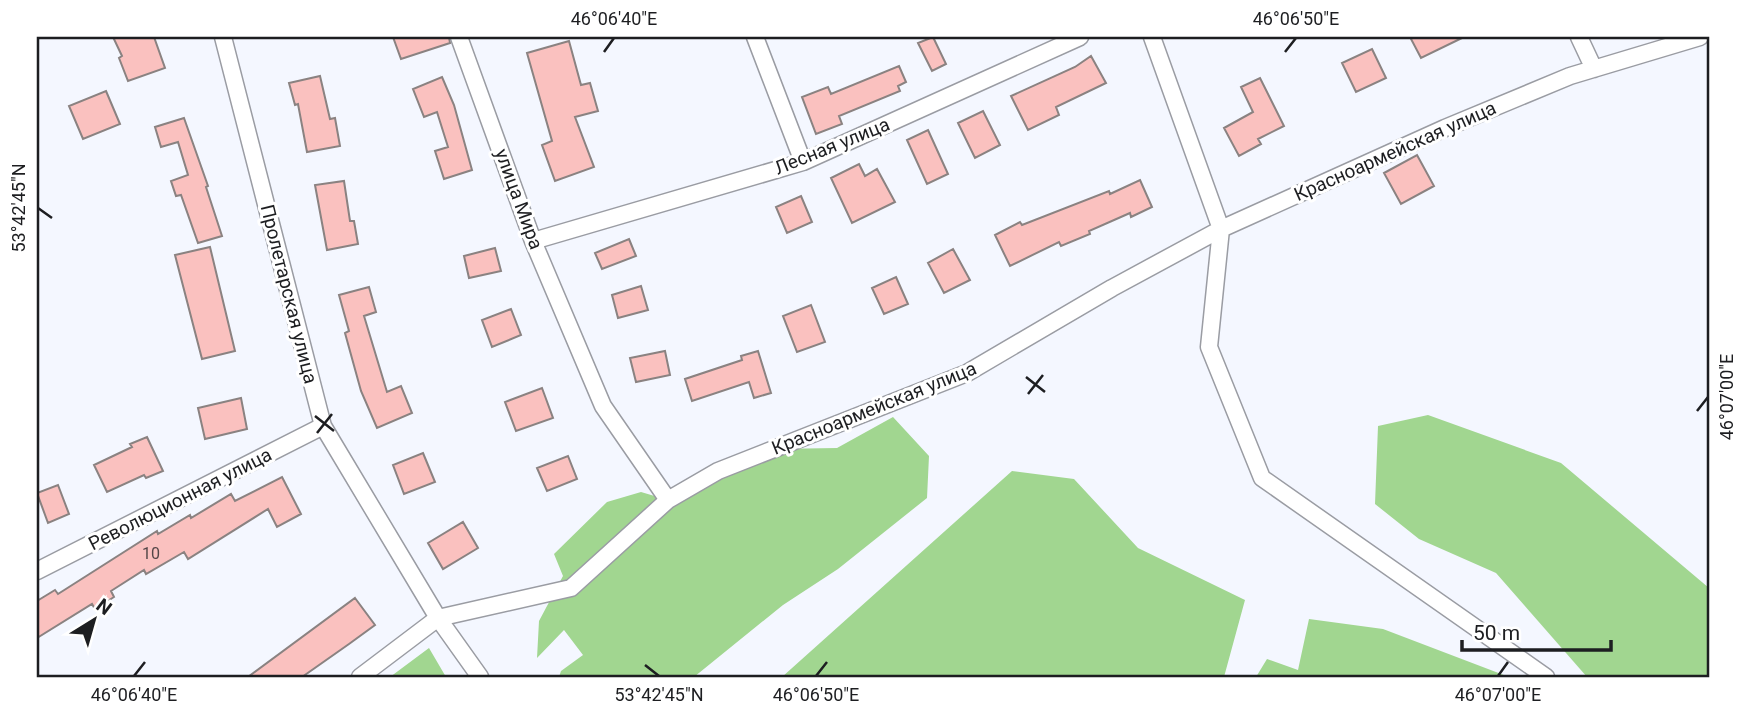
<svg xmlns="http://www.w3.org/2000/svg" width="1746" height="714" viewBox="0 0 1746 714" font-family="Roboto,sans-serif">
	<rect width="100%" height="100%" fill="#f4f7ff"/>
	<path fill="#a1d690" d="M1428 415 1561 463 1709 588V677H1587L1496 573 1419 539 1375 504 1378 426Z
		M893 417 929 456 927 498 838 569 783 605 694 677H559L561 671 583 655 564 630 537 658 539 621 563 576 554 554 607 502 641 492 668 500 773 449 837 448Z
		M1012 471 1074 479 1138 548 1245 600 1224 677H782Z
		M1309 619 1383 629 1509 677H1256L1267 659 1298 670Z
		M429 648 446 677H390Z"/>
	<path fill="#fac1bf" stroke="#8a8281" stroke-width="2" d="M113 37H154L165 68 128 81 119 58 122 56Z
		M393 37H449L450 43 401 59Z
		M933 37 946 64 932 71 918 43Z
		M1410 37H1464L1421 58Z
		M569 41 581 85 590 83 598 111 575 117 594 167 555 181 542 145 552 141 527 53Z
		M1372 49 1386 78 1356 92 1342 63Z
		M1091 56 1106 83 1056 107 1059 115 1028 130 1011 96 1075 67Z
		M899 66 906 82 898 86 900 91 839 116 842 124 816 134 802 97 828 87 831 94Z
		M320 76 330 119 335 118 340 146 307 152 298 104 295 105 289 83Z
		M442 77 454 105 472 170 444 179 435 151 448 147 437 112 424 117 413 89Z
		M1260 78 1284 126 1258 139 1261 144 1239 156 1224 128 1253 112 1241 87Z
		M106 91 120 124 83 139 69 106Z
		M983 111 1000 145 975 158 958 123Z
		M184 118 208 186 206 187 222 236 198 243 181 195 176 196 171 181 188 175 178 142 161 147 155 127Z
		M928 130 948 174 927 184 907 140Z
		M1417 155 1434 186 1401 204 1384 173Z
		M859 164 865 176 877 169 895 202 852 223 831 178Z
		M1140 180 1152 207 1131 217 1130 213 1089 231 1090 234 1061 246 1059 242 1010 266 995 235 1020 222 1022 225 1109 191 1110 194Z
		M344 181 350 221H354L358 244 327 250 315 185Z
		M801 196 812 222 787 233 776 207Z
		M629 239 636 256 602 269 595 253Z
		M210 247 235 351 202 359 175 255Z
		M495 248 501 271 469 278 464 256Z
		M953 249 970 280 944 293 928 263Z
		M896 277 908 304 884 314 872 288Z
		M641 286 648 310 618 318 612 295Z
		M369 287 376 312 364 316 387 392 401 386 412 413 377 428 361 391 345 333 349 331 339 295Z
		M811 305 825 342 797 352 783 316Z
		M511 309 521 335 492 347 482 320Z
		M665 351 670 375 636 382 630 358Z
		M758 351 771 393 754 398 749 382 692 401 685 379 742 360 741 356Z
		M542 388 553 418 516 431 505 402Z
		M241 398 247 429 205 439 198 408Z
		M147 437 163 471 146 478 144 475 107 492 94 465 132 447 130 444Z
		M423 453 435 482 404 494 393 465Z
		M568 456 577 479 547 491 537 468Z
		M282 477 301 514 277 527 268 509 188 559 184 552 146 574 144 570 111 591 114 597 95 609 92 604 37 638V601L55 590 58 594 157 531 158 534 190 515 191 518 231 494 235 501Z
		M58 485 69 514 48 523 37 493Z
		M463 522 478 548 443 569 428 543Z
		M355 598 375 625 349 644 302 677H248Z"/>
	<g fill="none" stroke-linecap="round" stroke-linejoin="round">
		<defs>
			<path id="street" d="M223 37 323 426 438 618 480 677
				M459 37 533 241 603 406 668 500 718 471 967 373 1112 288 1221 229 1445 128 1570 76 1700 37
				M755 37 803 162
				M1152 37 1221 229 1209 347 1262 478 1546 677
				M1579 37 1594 69
				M533 241 803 162 1080 37
				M37 571 323 426
				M360 677 438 618 571 588 668 500"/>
		</defs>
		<use href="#street" stroke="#9a9ca3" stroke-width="19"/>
		<use href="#street" stroke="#fff" stroke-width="16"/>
	</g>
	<path fill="none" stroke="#1d1e21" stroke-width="2.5" d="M604 52 614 38M1285 52 1296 38M38 208 52 218M1026 377 1045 392M1028 394 1043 375M1697 411 1708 397M315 416 334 431M317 433 332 414M645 665 659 676M134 676 145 662M816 676 827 662M1498 676 1508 662"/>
	<g text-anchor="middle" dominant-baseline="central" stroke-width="6" stroke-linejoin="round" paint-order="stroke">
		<g font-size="16" fill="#544748">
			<text x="151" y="553">10</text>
		</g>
		<g font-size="19" fill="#1d1e21" stroke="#fff">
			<text transform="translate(832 146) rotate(-22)">Лесная улица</text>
			<text transform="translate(1395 151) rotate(-24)">Красноармейская улица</text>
			<text transform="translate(519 199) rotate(70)">улица Мира</text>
			<text transform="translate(289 294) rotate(76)">Пролетарская улица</text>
			<text transform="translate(874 408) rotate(-22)">Красноармейская улица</text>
			<text transform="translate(180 499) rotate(-27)">Революционная улица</text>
		</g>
	</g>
	<rect width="1746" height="714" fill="none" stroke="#ffffff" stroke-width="77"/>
	<g transform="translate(94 620) rotate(37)" stroke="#ffffff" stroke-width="5" paint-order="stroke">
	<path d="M0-5L12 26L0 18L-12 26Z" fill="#1d1e21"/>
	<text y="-10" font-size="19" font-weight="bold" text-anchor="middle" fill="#1d1e21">N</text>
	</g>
	<path d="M1462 640v10h149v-10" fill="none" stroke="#1d1e21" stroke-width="3.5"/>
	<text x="1473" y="640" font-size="21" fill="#1d1e21" stroke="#ffffff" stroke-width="5" paint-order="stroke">50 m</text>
	<rect x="38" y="38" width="1670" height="638" fill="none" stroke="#1d1e21" stroke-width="2.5"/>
	<g font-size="18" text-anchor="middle" fill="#1d1e21">
		<text x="614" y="25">46°06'40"E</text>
		<text x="1296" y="25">46°06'50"E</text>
		<text transform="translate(19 208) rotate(-90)" y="6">53°42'45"N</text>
		<text transform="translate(1727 397) rotate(-90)" y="6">46°07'00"E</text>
		<text x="134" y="701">46°06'40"E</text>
		<text x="659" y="701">53°42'45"N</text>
		<text x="816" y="701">46°06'50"E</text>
		<text x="1498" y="701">46°07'00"E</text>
	</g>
</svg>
